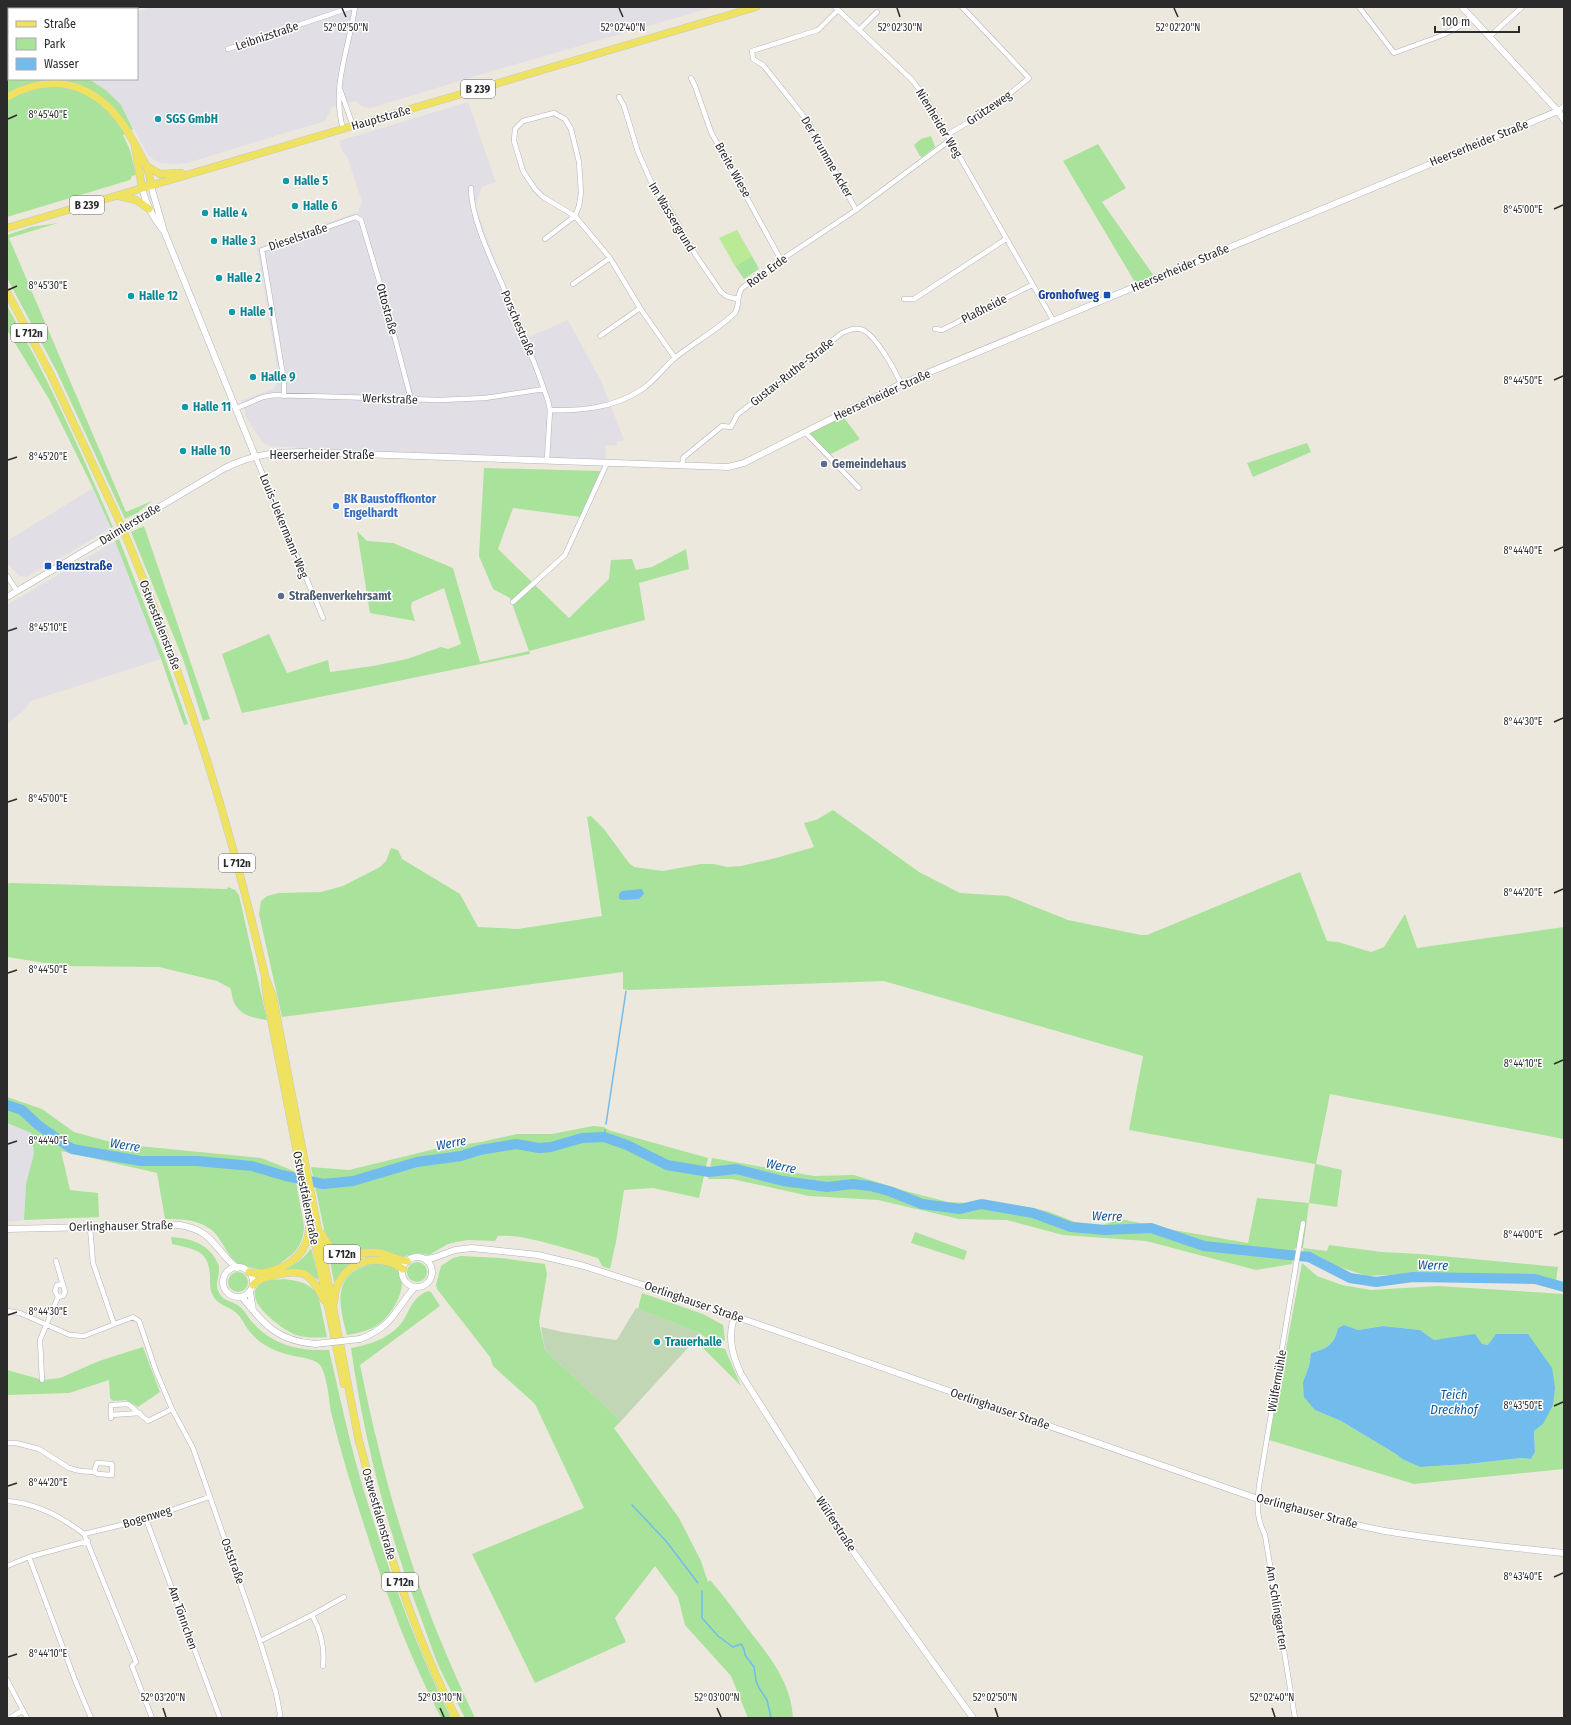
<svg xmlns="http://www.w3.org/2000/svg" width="1571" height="1725" viewBox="0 0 1571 1725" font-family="'Fira Sans Condensed',sans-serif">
	<rect width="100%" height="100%" fill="#ede8dd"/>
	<path fill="#e1dee5" d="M149 7H714L492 71 371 108 363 107 355 101 332 107 325 121 187 163 177 164 161 163 154 160 148 155 121 105 89 79H137V13Z
		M468 102 496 182 482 187 475 205 503 281 529 337 568 320 601 381 624 440 617 442V445L605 446 606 460 358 451 269 446 264 444 245 416V411L241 401 274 388 279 379 257 248 358 212 362 202 347 156 342 151 339 141Z
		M93 488 111 528 27 577 19 576 7 563V541Z
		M115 541 161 659 31 701 24 710 7 724V605Z
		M7 1123 31 1133 34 1153 26 1184 24 1220 7 1222Z"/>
	<path fill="#a9e29b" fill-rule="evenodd" d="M9 76V79H89L107 91 121 105 133 129 123 135 130 150 136 175 132 176 130 180 7 217V77Z
		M931 136 935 147 922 157 920 156 914 145 921 139Z
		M1098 144 1126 188 1102 202 1154 276 1136 284 1063 161Z
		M58 223 9 238 126 512 152 501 137 513 125 519 57 372 7 278V235L31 227Z
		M752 256 759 269 744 279 735 266Z
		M7 306C48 377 81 452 113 527L111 528 93 488 49 399 7 330Z
		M842 415 860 439 829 455 808 433Z
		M1307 443 1311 452 1253 477 1247 463Z
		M484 468 600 471 581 517 513 508 498 549 569 618 609 579 611 560 632 559 636 570 652 567 686 549 689 569 639 583 645 620 529 651 530 654 242 713 222 654 269 634 287 673 328 660 330 672 373 666 407 659 441 647 448 649 461 644 444 588 412 602 411 608 415 621 370 613 357 531 367 541 393 543 453 568 480 662 529 651 510 598 493 589 479 556Z
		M144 526 210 719 203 721 183 659 131 532Z
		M119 539 165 658 188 724 184 725 161 659 115 541Z
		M833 810 919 872 960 893 1008 896 1068 920 1141 935H1147L1300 872 1327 941 1338 942 1371 952 1384 947 1405 914 1417 948 1564 927V1139L1330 1094 1316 1164 1342 1170 1337 1207 1309 1203 1303 1248 1327 1251 1329 1245 1382 1252 1420 1254 1558 1267 1556 1281 1430 1273 1367 1276 1320 1261 1304 1253 1303 1248H1295L1292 1264 1256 1270 1146 1241 1063 1235 1007 1220 959 1219 878 1200 809 1196 732 1179H708L712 1158 814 1176 854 1175 909 1192 948 1202 1016 1205 1047 1211 1075 1222 1103 1225 1121 1219 1168 1229 1248 1243 1257 1198 1309 1203 1315 1164 1129 1130 1143 1056 884 981 629 990 623 989V972L282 1017 259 914 261 901 267 896 279 893 321 892 343 886 380 867 386 861 391 848 398 850 402 859 460 894 478 927 518 929 602 916 587 817 591 816 604 829 629 863 634 867 663 871 701 864H713L728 867 741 866 776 858 814 847 804 823 816 820Z
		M11 883 227 889 228 887 235 890 239 895 267 1020C253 1018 238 1015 233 1000 232 996 232 992 230 988L217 981 159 967 64 966 7 957V884Z
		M7 1097 42 1109 74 1132 118 1144 261 1158 294 1171 304 1226C304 1240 298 1251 286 1259 273 1269 262 1273 247 1266 243 1264 239 1265 236 1262 224 1252 221 1234 207 1227 194 1219 180 1219 165 1219L157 1173 61 1151 70 1190 98 1193 99 1217 24 1220 26 1184 34 1153 31 1133 7 1123Z
		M593 1126 604 1127 608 1130 708 1158 699 1198 653 1188 624 1190 616 1242 610 1269 602 1266 598 1258C573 1251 523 1233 498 1236L495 1241 468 1240 456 1242 448 1244 429 1255 417 1253 402 1257 376 1249 343 1250 331 1243 325 1234 311 1167 349 1170 439 1148 481 1142 517 1134H552Z
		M915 1232 967 1251 964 1260 911 1243Z
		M171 1237C192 1238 211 1245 219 1266 220 1276 214 1284 219 1293 224 1302 233 1301 239 1306 245 1310 248 1318 253 1323 274 1346 299 1351 329 1350 340 1397 350 1445 364 1491 388 1569 415 1645 451 1718H441C409 1656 384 1589 363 1522 351 1486 340 1449 331 1412 329 1400 327 1374 320 1365 313 1357 293 1357 283 1353 269 1349 255 1340 247 1328 243 1322 240 1315 234 1311 228 1307 221 1305 216 1300 211 1294 210 1288 210 1280 210 1250 197 1250 172 1244Z
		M311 1248 319 1280 308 1274 283 1271C295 1264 303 1260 311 1248Z
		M328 1250 337 1256 348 1259H363L348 1266 334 1282Z
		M461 1256 501 1258 545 1264 547 1274 539 1322 545 1350 621 1421 614 1428 679 1518 701 1561 708 1582 710 1580C724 1596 736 1612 748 1629 770 1657 791 1682 793 1718H748L731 1676 685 1625 678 1597 655 1566 615 1618 626 1642 535 1683 472 1554 584 1508 535 1404 493 1366 490 1357 437 1289 436 1285 441 1266 453 1258Z
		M407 1272a10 10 0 1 1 20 0a10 10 0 1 1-20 0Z
		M1302 1263 1317 1276 1342 1285 1371 1290 1438 1286 1564 1294V1469L1414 1484 1269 1440ZM1344 1325 1357 1330 1383 1326 1420 1330 1434 1340 1451 1338 1488 1345 1543 1424 1534 1431 1535 1452 1531 1459 1521 1458 1468 1464 1420 1467 1402 1459 1396 1454 1341 1421 1315 1410 1303 1382 1309 1366 1311 1353C1328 1348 1334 1345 1338 1328Z
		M372 1264C378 1264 387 1263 393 1267 414 1279 393 1314 379 1324 369 1331 358 1333 347 1335 339 1305 331 1273 372 1264Z
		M228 1282a10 10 0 1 1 20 0a10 10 0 1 1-20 0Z
		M284 1279C298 1281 308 1282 318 1294L327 1337C317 1338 306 1338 296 1335 283 1330 240 1300 260 1284 266 1279 276 1280 284 1279Z
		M428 1291 431 1292 440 1306 360 1365C373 1427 387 1488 407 1548 425 1606 449 1663 475 1718H465C457 1702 448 1686 440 1669 433 1653 428 1637 422 1621 388 1533 364 1441 351 1348 368 1345 387 1339 399 1326 411 1312 410 1298 428 1291Z
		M642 1293 703 1314 723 1325 725 1340 721 1343 712 1342 699 1333 638 1309Z
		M697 1337 712 1346 725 1349 741 1386 695 1340Z
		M143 1347 160 1392 138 1407 126 1400 113 1401 110 1398 109 1380 69 1393 7 1395V1370L43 1380 60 1378 99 1361Z"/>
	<path fill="#c0d6b5" d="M636 1308 699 1333 695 1340 621 1421 545 1350 541 1327 562 1332 616 1340 618 1338Z"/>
	<path fill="#baea96" d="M737 230 752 256 735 266 719 238Z"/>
	<path fill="#72bbed" d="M642 889 644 894 639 899 623 900 619 899V894L622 891Z
		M1344 1325 1358 1330 1383 1326 1420 1330 1434 1340 1475 1334 1482 1344 1488 1345 1496 1334H1528L1552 1368 1555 1387 1553 1405 1543 1424 1534 1431 1535 1452 1531 1459 1521 1458 1468 1464 1420 1467 1402 1459 1396 1454 1341 1421 1315 1410 1304 1397 1303 1382 1309 1366 1311 1353C1328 1348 1334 1345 1338 1328Z"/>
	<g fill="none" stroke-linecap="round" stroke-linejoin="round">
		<path stroke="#72bbed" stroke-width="1.5" d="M606 1124 626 991
			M604 1137 605 1130
			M632 1505 666 1541 698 1583
			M702 1591V1618L718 1636 733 1647 741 1644 744 1649 745 1655 754 1667 756 1681 759 1688 767 1700 771 1718"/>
		<path stroke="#72bbed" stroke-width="10" d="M7 1105 22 1110 38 1125 72 1149 141 1161H197L252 1166 282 1175 323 1184 353 1181 417 1162 461 1156 480 1150 516 1144 539 1148 551 1147 582 1138 604 1137 627 1145 667 1165 709 1172 736 1169 783 1181 827 1187 853 1184 870 1186 889 1191 922 1204 960 1209 981 1204 1033 1213 1071 1227 1105 1230 1151 1228 1204 1246 1309 1257 1350 1278 1376 1282 1413 1277 1535 1279 1564 1287"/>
		<defs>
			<path id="street" d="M835 7 912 80 926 98 1053 320
				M1359 7 1394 53 1443 35 1458 27 1471 17
				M838 10 818 30 752 51 753 59 763 65 809 123 856 210
				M859 30 877 12
				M1489 37 1522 7
				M228 49 352 7
				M691 78 695 86 711 132 781 260
				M340 89 353 126
				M619 97 624 106 638 152 655 191 666 203 695 254 721 292 726 296 737 299
				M1558 111 1564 106
				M343 129C331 86 349 49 355 7
				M947 135 992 108 1029 78 962 7
				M471 188C471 217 490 257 502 284 518 323 535 361 548 401L550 410 547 460
				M545 239 575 216 579 206 581 193 579 162 571 129 565 119 554 113 523 121 515 129 514 141 523 171 535 189 543 197 575 216 610 258 640 308 675 358
				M573 284 610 258
				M904 299H914L1006 239
				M935 329 942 330 1032 285
				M600 336 640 308
				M284 396V381L262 250 356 217 361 220 384 297 411 399
				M237 408 263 397 275 395 440 400 485 398 544 389
				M550 410C582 411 613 408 641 390 654 382 664 367 676 357 695 342 717 330 735 313 740 305 736 296 742 288L781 260 856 210 950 140
				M805 432 859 488
				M255 456 323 618
				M682 466 683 458 722 426 731 427 737 415 842 333C849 330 855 327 863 330 876 336 895 370 901 384
				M7 576 17 591
				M513 602 565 555 607 463
				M90 1227 93 1263 114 1324
				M58 1297 55 1291 57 1285 63 1284
				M7 1311 20 1313 70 1335 84 1336 133 1317 139 1321 156 1371 172 1409 193 1448 260 1641 276 1693 280 1714 279 1718
				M42 1380 40 1340 58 1297 63 1296 65 1292 56 1261
				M111 1415 140 1413
				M111 1418V1405L128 1404 148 1421 172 1409
				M7 1443H16L39 1449 69 1468 80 1471 94 1472 98 1474 112 1475V1464L97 1463 94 1472
				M7 1501C35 1503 62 1517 84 1534L136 1662 132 1666 152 1718
				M146 1519 220 1718
				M84 1534 146 1519 209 1497
				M29 1557 75 1680 91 1718
				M7 1566 29 1557 88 1541
				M312 1615 344 1597
				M260 1641 312 1615C321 1631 325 1647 323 1666
				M7 1680 27 1718
				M10 1718 23 1710
				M1295 1718 1265 1535C1256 1517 1257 1506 1259 1486L1303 1223"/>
			<path id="secondary" d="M1462 7 1558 111 1564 120
				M151 186 164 231 255 456
				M142 188C146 204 152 217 163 230
				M7 597 225 468C251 455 274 452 302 452L728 467 744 463 901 384 1558 111
				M7 1229 180 1225C214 1231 213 1248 237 1268
				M402 1272a15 15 0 1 1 30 0a15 15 0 1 1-30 0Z
				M425 1259 433 1258 455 1250 472 1248 538 1255 584 1266 680 1297 1258 1499C1300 1510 1342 1523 1385 1531 1444 1541 1504 1547 1564 1553
				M223 1282a15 15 0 1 1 30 0a15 15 0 1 1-30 0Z
				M250 1292 253 1310
				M242 1297C264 1325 278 1341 315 1344
				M735 1316C727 1336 732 1354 741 1374L855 1554 973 1718
				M360 1339C394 1326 394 1310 415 1287"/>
			<path id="primary" d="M7 97C61 67 106 90 133 141 142 158 149 166 151 186
				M135 147 142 188
				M148 167 160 174 181 173
				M119 196 136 200 149 209
				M7 228 756 7
				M7 292 51 375 116 514
				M129 544C187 684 231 828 265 976L273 997 359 1442
				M265 980 267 999 309 1214 344 1384
				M322 1234C337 1267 355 1249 380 1253 389 1255 397 1260 407 1261
				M249 1272C256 1275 263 1273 271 1271 292 1266 309 1250 309 1227
				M253 1285C260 1276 295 1269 306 1275 315 1281 319 1291 324 1300
				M334 1302C335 1296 335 1289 338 1284 350 1258 381 1254 403 1269
				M358 1438C365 1460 369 1482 375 1504 396 1576 422 1650 456 1718"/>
		</defs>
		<use href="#street" stroke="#b1b1be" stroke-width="5.5"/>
		<use href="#secondary" stroke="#b1b1be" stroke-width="7"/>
		<use href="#primary" stroke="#c8c8c8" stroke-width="8"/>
		<use href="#street" stroke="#fff" stroke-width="4.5"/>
		<use href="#secondary" stroke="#fff" stroke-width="6"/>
		<use href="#primary" stroke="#efe260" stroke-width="7"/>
		<path stroke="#a0a0b5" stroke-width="1.5" d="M135 9 139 7
			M7 72 9 71"/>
		<defs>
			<path id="secondary-bridge" d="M315 1344 360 1339"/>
			<path id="primary-bridge" d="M116 514 129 544"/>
		</defs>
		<use href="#secondary-bridge" stroke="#b1b1be" stroke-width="7" stroke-linecap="butt"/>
		<use href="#primary-bridge" stroke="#c8c8c8" stroke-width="8" stroke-linecap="butt"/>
		<use href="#secondary-bridge" stroke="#fff" stroke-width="6"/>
		<use href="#primary-bridge" stroke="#efe260" stroke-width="7"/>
	</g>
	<path fill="none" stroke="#2b2b2b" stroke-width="1.5" d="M342 8 346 17M619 8 623 17M897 8 900 17M1174 8 1178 17M8 119 17 115M1554 209 1563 205M8 290 17 286M1554 380 1563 376M8 460 17 457M1554 551 1563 547M8 631 17 628M1554 722 1563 718M8 802 17 799M1554 893 1563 889M8 973 17 970M1554 1064 1563 1060M8 1144 17 1141M1554 1235 1563 1231M8 1315 17 1312M1554 1406 1563 1402M8 1486 17 1483M1554 1577 1563 1573M8 1657 17 1654M163 1708 166 1717M440 1708 444 1717M717 1708 721 1717M995 1708 998 1717M1272 1708 1275 1717"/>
	<g fill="#0f9aa8" stroke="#fff" stroke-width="1.5">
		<circle cx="158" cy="119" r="4"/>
		<circle cx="286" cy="181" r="4"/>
		<circle cx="295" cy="206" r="4"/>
		<circle cx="205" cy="213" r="4"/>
		<circle cx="214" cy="241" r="4"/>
		<circle cx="219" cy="278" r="4"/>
		<circle cx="131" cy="296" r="4"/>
		<circle cx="232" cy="312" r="4"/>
		<circle cx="253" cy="377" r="4"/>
		<circle cx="185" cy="407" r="4"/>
		<circle cx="183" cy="451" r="4"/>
		<circle cx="657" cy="1342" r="4"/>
	</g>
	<g fill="#1a4fb4" stroke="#fff" stroke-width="1.5">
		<rect x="1103" y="291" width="8" height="8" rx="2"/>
		<rect x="44" y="562" width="8" height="8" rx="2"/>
	</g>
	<g fill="#5c6f8a" stroke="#fff" stroke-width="1.5">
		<circle cx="824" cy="464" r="4"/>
		<circle cx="281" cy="596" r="4"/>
	</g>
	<circle fill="#3f7fe0" stroke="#fff" stroke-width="1.5" cx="336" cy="506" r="4"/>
	<g text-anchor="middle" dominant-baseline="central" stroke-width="3" stroke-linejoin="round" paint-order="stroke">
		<g fill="#fff" stroke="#6b6b6b" stroke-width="1">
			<rect x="461" y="80" width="34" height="18" rx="3"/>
			<rect x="70" y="196" width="34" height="18" rx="3"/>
			<rect x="11" y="324" width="36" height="18" rx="3"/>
			<rect x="219" y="854" width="36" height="18" rx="3"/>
			<rect x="324" y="1245" width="36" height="18" rx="3"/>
			<rect x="382" y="1573" width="36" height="18" rx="3"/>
		</g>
		<g font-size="11" font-weight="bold" fill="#2b2b2b">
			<text x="478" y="89">B 239</text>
			<text x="87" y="205">B 239</text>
			<text x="29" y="333">L 712n</text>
			<text x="237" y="863">L 712n</text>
			<text x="342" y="1254">L 712n</text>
			<text x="400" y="1582">L 712n</text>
		</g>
		<g font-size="12" fill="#2b2b2b" stroke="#fff">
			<text transform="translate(267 36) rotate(-19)">Leibnizstraße</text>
			<text transform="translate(989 108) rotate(-34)">Grützeweg</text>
			<text transform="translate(381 118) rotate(-16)">Hauptstraße</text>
			<text transform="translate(939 123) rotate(59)">Nienheider Weg</text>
			<text transform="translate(1479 143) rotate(-22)">Heerserheider Straße</text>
			<text transform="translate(827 157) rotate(60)">Der Krumme Acker</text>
			<text transform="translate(733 170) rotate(61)">Breite Wiese</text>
			<text transform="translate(672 217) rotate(59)">Im Wassergrund</text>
			<text transform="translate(298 237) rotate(-19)">Dieselstraße</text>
			<text transform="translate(1180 268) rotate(-23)">Heerserheider Straße</text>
			<text transform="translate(767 271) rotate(-36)">Rote Erde</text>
			<text transform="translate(387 309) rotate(75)">Ottostraße</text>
			<text transform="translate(984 309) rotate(-27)">Plaßheide</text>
			<text transform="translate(518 323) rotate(67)">Porschestraße</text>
			<text transform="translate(792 372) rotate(-38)">Gustav-Ruthe-Straße</text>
			<text transform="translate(882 395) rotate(-25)">Heerserheider Straße</text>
			<text transform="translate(390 399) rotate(2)">Werkstraße</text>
			<text x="322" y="455">Heerserheider Straße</text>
			<text transform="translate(130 524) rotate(-31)">Daimlerstraße</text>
			<text transform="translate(284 526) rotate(68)">Louis-Uekermann-Weg</text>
			<text transform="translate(160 625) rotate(69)">Ostwestfalenstraße</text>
			<text transform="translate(306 1198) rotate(79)">Ostwestfalenstraße</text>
			<text transform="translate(121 1226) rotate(-1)">Oerlinghauser Straße</text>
			<text transform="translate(694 1302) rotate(19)">Oerlinghauser Straße</text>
			<text transform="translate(1277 1381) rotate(-80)">Wülfermühle</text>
			<text transform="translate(1000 1409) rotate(19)">Oerlinghauser Straße</text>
			<text transform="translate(1307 1511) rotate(15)">Oerlinghauser Straße</text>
			<text transform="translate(379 1514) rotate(74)">Ostwestfalenstraße</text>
			<text transform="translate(147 1517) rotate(-17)">Bogenweg</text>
			<text transform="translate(836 1524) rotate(57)">Wülferstraße</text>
			<text transform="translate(233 1561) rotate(70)">Oststraße</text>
			<text transform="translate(1277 1608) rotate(81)">Am Schlinggarten</text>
			<text transform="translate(183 1618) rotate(71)">Am Tönnchen</text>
		</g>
		<g font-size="12" font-weight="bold" fill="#0d838f" stroke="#fff" text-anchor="start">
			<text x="166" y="119">SGS GmbH</text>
			<text x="294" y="181">Halle 5</text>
			<text x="303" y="206">Halle 6</text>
			<text x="213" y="213">Halle 4</text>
			<text x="222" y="241">Halle 3</text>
			<text x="227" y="278">Halle 2</text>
			<text x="139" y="296">Halle 12</text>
			<text x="240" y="312">Halle 1</text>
			<text x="261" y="377">Halle 9</text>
			<text x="193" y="407">Halle 11</text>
			<text x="191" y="451">Halle 10</text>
			<text x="665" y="1342">Trauerhalle</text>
		</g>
		<g font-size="12" font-weight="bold" fill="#164399" stroke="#fff" text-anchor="end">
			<text x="1099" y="295">Gronhofweg</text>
			<text x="56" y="566" text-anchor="start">Benzstraße</text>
		</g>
		<g font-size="12" font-weight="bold" fill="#4e5e75" stroke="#fff" text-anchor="start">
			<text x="832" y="464">Gemeindehaus</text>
			<text x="289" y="596">Straßenverkehrsamt</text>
		</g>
		<g font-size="12" font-weight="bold" fill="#366cbe" stroke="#fff" text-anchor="start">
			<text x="344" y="499">BK Baustoffkontor<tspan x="344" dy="14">Engelhardt</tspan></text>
		</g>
		<g font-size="13" font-style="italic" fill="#0f579b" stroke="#fff">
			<text transform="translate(451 1143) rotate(-11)">Werre</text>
			<text transform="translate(125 1145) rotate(9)">Werre</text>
			<text transform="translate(781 1166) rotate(12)">Werre</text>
			<text transform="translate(1107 1216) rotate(1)">Werre</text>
			<text transform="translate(1433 1265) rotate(1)">Werre</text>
			<text x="1454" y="1394">Teich<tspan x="1454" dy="15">Dreckhof</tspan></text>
		</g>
	</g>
	<g font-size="10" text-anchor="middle" fill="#2b2b2b" stroke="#fff" stroke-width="3" stroke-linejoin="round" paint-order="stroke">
		<text x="346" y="31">52°02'50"N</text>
		<text x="623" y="31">52°02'40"N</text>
		<text x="900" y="31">52°02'30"N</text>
		<text x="1178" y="31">52°02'20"N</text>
		<text x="48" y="118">8°45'40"E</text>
		<text x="1523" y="213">8°45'00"E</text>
		<text x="48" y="289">8°45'30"E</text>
		<text x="1523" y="384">8°44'50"E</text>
		<text x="48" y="460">8°45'20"E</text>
		<text x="1523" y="554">8°44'40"E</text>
		<text x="48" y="631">8°45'10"E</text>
		<text x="1523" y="725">8°44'30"E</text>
		<text x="48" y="802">8°45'00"E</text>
		<text x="1523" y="896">8°44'20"E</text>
		<text x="48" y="973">8°44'50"E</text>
		<text x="1523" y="1067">8°44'10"E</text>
		<text x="48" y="1144">8°44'40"E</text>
		<text x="1523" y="1238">8°44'00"E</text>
		<text x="48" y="1315">8°44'30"E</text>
		<text x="1523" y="1409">8°43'50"E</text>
		<text x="48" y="1486">8°44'20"E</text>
		<text x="1523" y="1580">8°43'40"E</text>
		<text x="48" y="1657">8°44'10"E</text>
		<text x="163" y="1701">52°03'20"N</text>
		<text x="440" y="1701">52°03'10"N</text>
		<text x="717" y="1701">52°03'00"N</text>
		<text x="995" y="1701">52°02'50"N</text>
		<text x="1272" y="1701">52°02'40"N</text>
	</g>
	<rect width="1571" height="1725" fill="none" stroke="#2b2b2b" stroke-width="16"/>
	<rect x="8" y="8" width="130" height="72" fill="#ffffff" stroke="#aaaaaa"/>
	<rect x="16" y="21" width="20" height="6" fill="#efe260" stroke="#aaaaaa"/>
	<text x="44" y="28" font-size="12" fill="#2b2b2b">Straße</text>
	<rect x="16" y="38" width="20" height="12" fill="#a9e29b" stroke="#aaaaaa"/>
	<text x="44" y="48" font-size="12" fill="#2b2b2b">Park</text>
	<rect x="16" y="58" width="20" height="12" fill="#72bbed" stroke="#aaaaaa"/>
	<text x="44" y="68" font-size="12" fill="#2b2b2b">Wasser</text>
	<path d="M1435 26v6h84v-6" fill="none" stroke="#2b2b2b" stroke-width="2"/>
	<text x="1441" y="26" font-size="12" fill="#2b2b2b" stroke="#ffffff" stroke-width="3" paint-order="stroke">100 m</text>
</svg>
